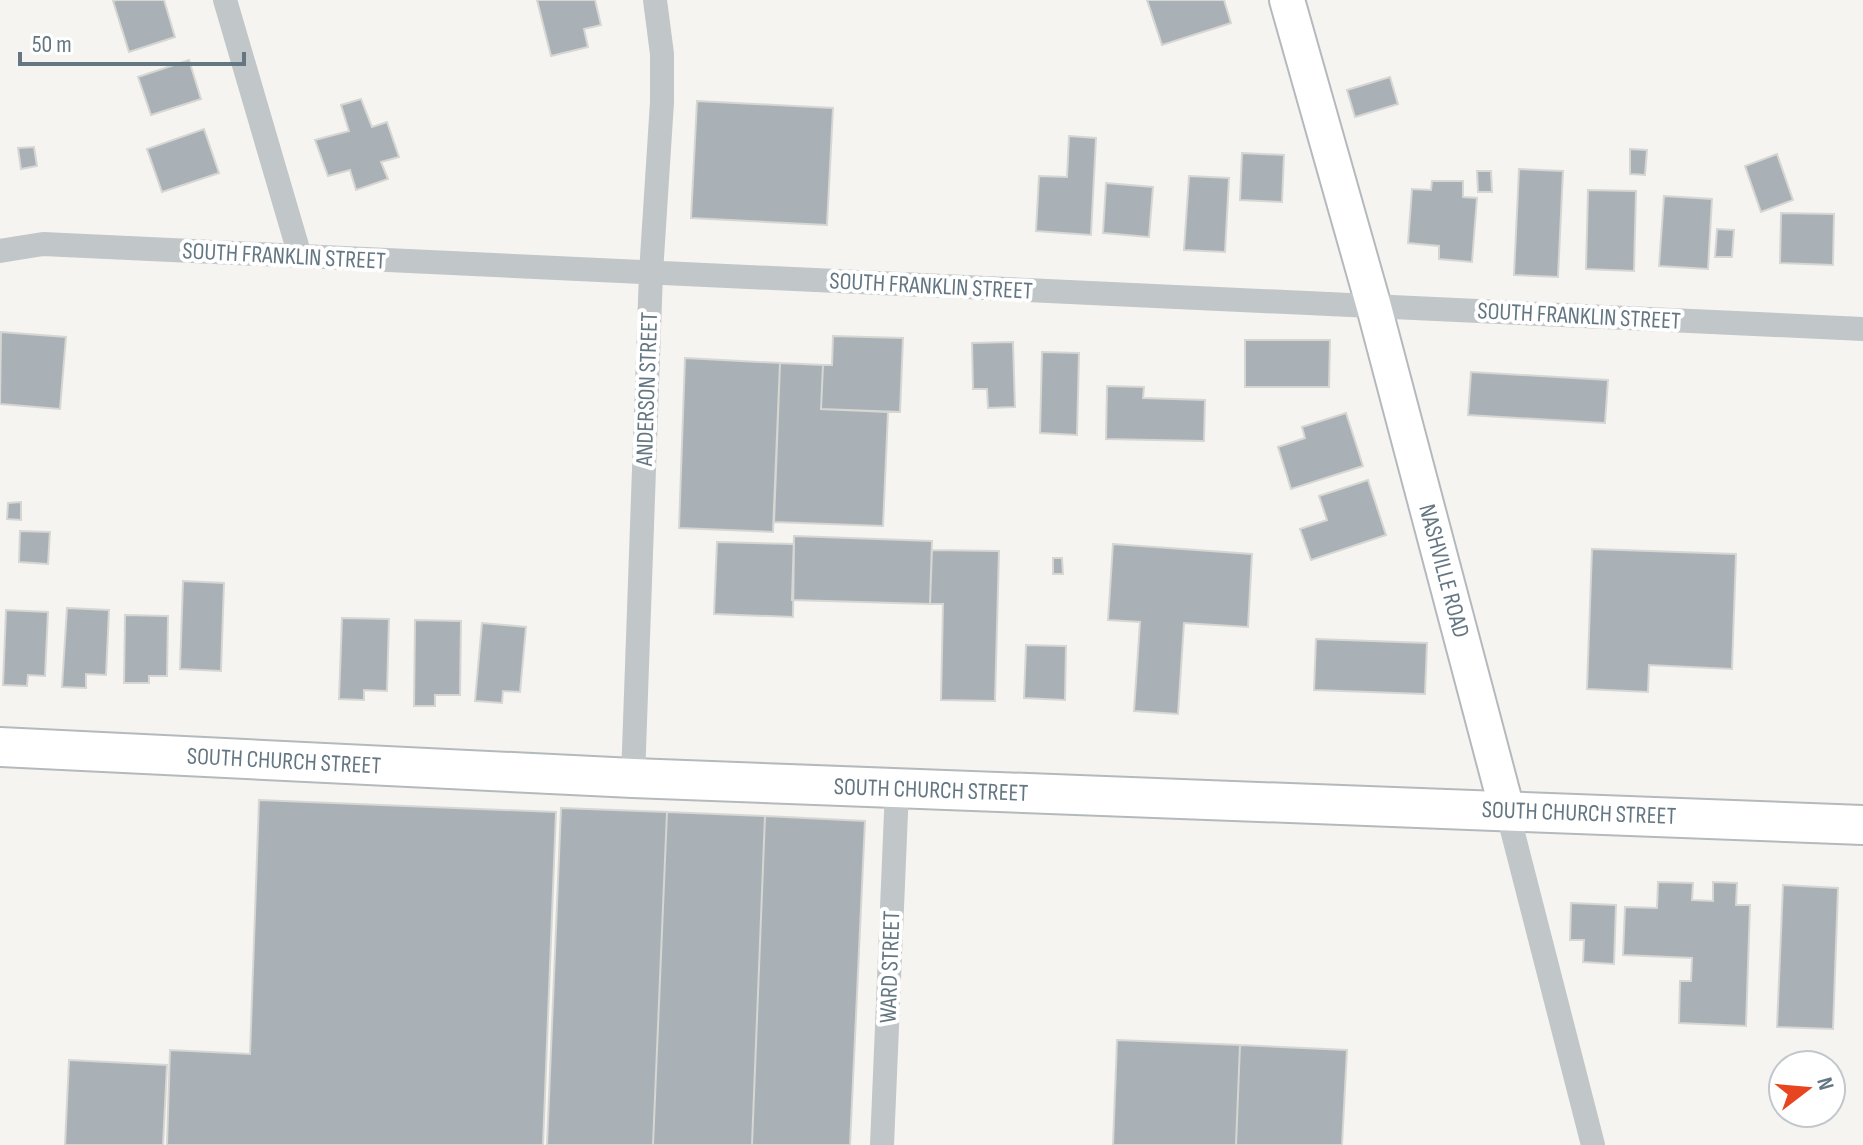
<svg xmlns="http://www.w3.org/2000/svg" width="1863" height="1145" viewBox="0 0 1863 1145" font-family="'Sofia Sans Condensed',sans-serif">
	<rect width="100%" height="100%" fill="#f5f4f0"/>
	<path fill="#a9b1b6" stroke="#d6d6d3" stroke-width="2" d="M117 0H164L175 37 129 52 113 1Z
		M537 0H595L601 25 584 29 588 47 551 56Z
		M1147 0H1224L1231 23 1162 45Z
		M189 60 201 99 151 115 138 77Z
		M1390 77 1398 104 1355 117 1347 90Z
		M361 99 372 127 387 122 399 157 381 162 388 179 356 190 350 170 328 176 315 140 349 131 341 105Z
		M697 101 833 108 827 225 691 218Z
		M204 129 219 173 162 192 147 149Z
		M1069 136 1096 138 1091 235 1036 231 1039 176 1067 177Z
		M34 147 37 166 21 169 18 148Z
		M1630 149 1647 150 1645 175 1630 174Z
		M1242 153 1284 155 1282 202 1240 200Z
		M1777 154 1793 200 1761 212 1745 166Z
		M1519 169 1563 171 1558 277 1514 275Z
		M1477 171H1491L1492 192H1478Z
		M1189 176 1229 178 1225 252 1184 250Z
		M1432 181H1463V197L1477 198 1472 262 1439 259V246L1408 243 1412 189 1431 190Z
		M1106 183 1153 187 1149 237 1103 233Z
		M1588 190 1636 191 1634 271 1586 269Z
		M1664 196 1712 199 1708 269 1659 266Z
		M1781 213 1834 214 1833 265 1780 263Z
		M1717 229 1734 230 1732 257H1715Z
		M1 332 66 337 60 409 0 404Z
		M833 336 903 338 900 412 821 409 823 365H832Z
		M1245 340H1330L1329 387H1245Z
		M1013 342 1015 407 988 408 987 389H973L972 343Z
		M1042 352 1079 353 1077 435 1040 433Z
		M685 358 780 363 773 532 679 528Z
		M780 363 823 365 821 409 888 412 883 526 774 522Z
		M1471 372 1608 380 1605 423 1468 415Z
		M1107 386 1144 387 1143 398 1205 400 1204 441 1106 439Z
		M1346 413 1363 466 1291 489 1278 447 1305 438 1302 427Z
		M1368 480 1386 535 1311 560 1300 529 1327 520 1319 496Z
		M21 502V520L7 519 8 503Z
		M20 531 50 532 48 564 19 562Z
		M794 536 932 541 930 604 792 600Z
		M717 542 794 544 793 617 714 614Z
		M1113 544 1252 554 1248 627 1184 623 1178 714 1134 711 1140 622 1108 620Z
		M1592 549 1736 554 1732 669 1649 665 1648 692 1587 689Z
		M932 550 999 551 995 701 941 700 943 604H930Z
		M1053 558H1062L1063 574H1053Z
		M183 581 224 583 221 671 180 669Z
		M67 608 109 610 106 675 86 674V688L62 687Z
		M6 610 48 612 45 676 28 675 27 686 3 685Z
		M125 615 168 616 167 676H149V683H124Z
		M342 618 389 619 387 691 364 690V700L339 699Z
		M415 620 461 621 460 695H435V706H414Z
		M482 623 526 627 520 692 503 691 502 703 475 701Z
		M1316 639 1427 643 1425 694 1314 690Z
		M1026 645 1066 646 1065 700 1024 698Z
		M259 800 556 812 543 1145H167L170 1050 250 1054Z
		M561 808 667 812 653 1145H547Z
		M667 812 765 816 752 1145H653Z
		M765 816 865 821 850 1145H752Z
		M1658 882 1693 883 1692 900 1713 901V882L1737 883 1736 905H1750L1746 1026 1679 1023 1680 981H1691L1692 958 1623 955 1625 907 1657 908Z
		M1783 885 1838 888 1833 1029 1777 1027Z
		M1571 903 1616 905 1614 964 1583 962 1584 940H1570Z
		M1117 1040 1240 1045 1236 1145H1113Z
		M1240 1045 1347 1050 1342 1145H1236Z
		M69 1060 167 1065 163 1145H65Z"/>
	<g fill="none" stroke-linecap="round" stroke-linejoin="round">
		<defs>
			<path id="secondary" d="M1287 0 1374 307 1507 810"/>
			<path id="primary" d="M0 747 633 778 1863 825"/>
		</defs>
		<use href="#secondary" stroke="#b4b9bd" stroke-width="38"/>
		<use href="#primary" stroke="#b4b9bc" stroke-width="42"/>
		<path stroke="#c1c6c8" stroke-width="24" d="M225 0 300 256
			M0 251 43 244 1863 329
			M633 778 651 273 662 102V54L655 0
			M1507 810 1593 1145
			M882 1145 897 789"/>
		<use href="#secondary" stroke="#fff" stroke-width="34"/>
		<use href="#primary" stroke="#fff" stroke-width="38"/>
	</g>
	<g text-anchor="middle" dominant-baseline="central" stroke-width="8" stroke-linejoin="round" paint-order="stroke">
		<g font-size="24" fill="#637682" stroke="#fff">
			<text transform="translate(284 256) rotate(3)">SOUTH FRANKLIN STREET</text>
			<text transform="translate(931 286) rotate(3)">SOUTH FRANKLIN STREET</text>
			<text transform="translate(1579 316) rotate(3)">SOUTH FRANKLIN STREET</text>
			<text transform="translate(647 389) rotate(-88)">ANDERSON STREET</text>
			<text transform="translate(1444 571) rotate(75)">NASHVILLE ROAD</text>
			<text transform="translate(284 761) rotate(3)">SOUTH CHURCH STREET</text>
			<text transform="translate(931 790) rotate(2)">SOUTH CHURCH STREET</text>
			<text transform="translate(1579 813) rotate(2)">SOUTH CHURCH STREET</text>
			<text transform="translate(890 967) rotate(-88)">WARD STREET</text>
		</g>
	</g>
	<g transform="translate(1807 1089) rotate(74)"><circle r="38" fill="#ffffff" stroke="#c1c8cd" stroke-width="2"/>
	<path d="M0-6L14 30L0 20L-14 30Z" fill="#e6451f"/>
	<text y="-12" font-size="22" font-weight="bold" text-anchor="middle" fill="#637682">N</text>
	</g>
	<path d="M20 52v12h224v-12" fill="none" stroke="#637682" stroke-width="4"/>
	<text x="32" y="52" font-size="24" fill="#637682" stroke="#ffffff" stroke-width="6" paint-order="stroke">50 m</text>
</svg>
